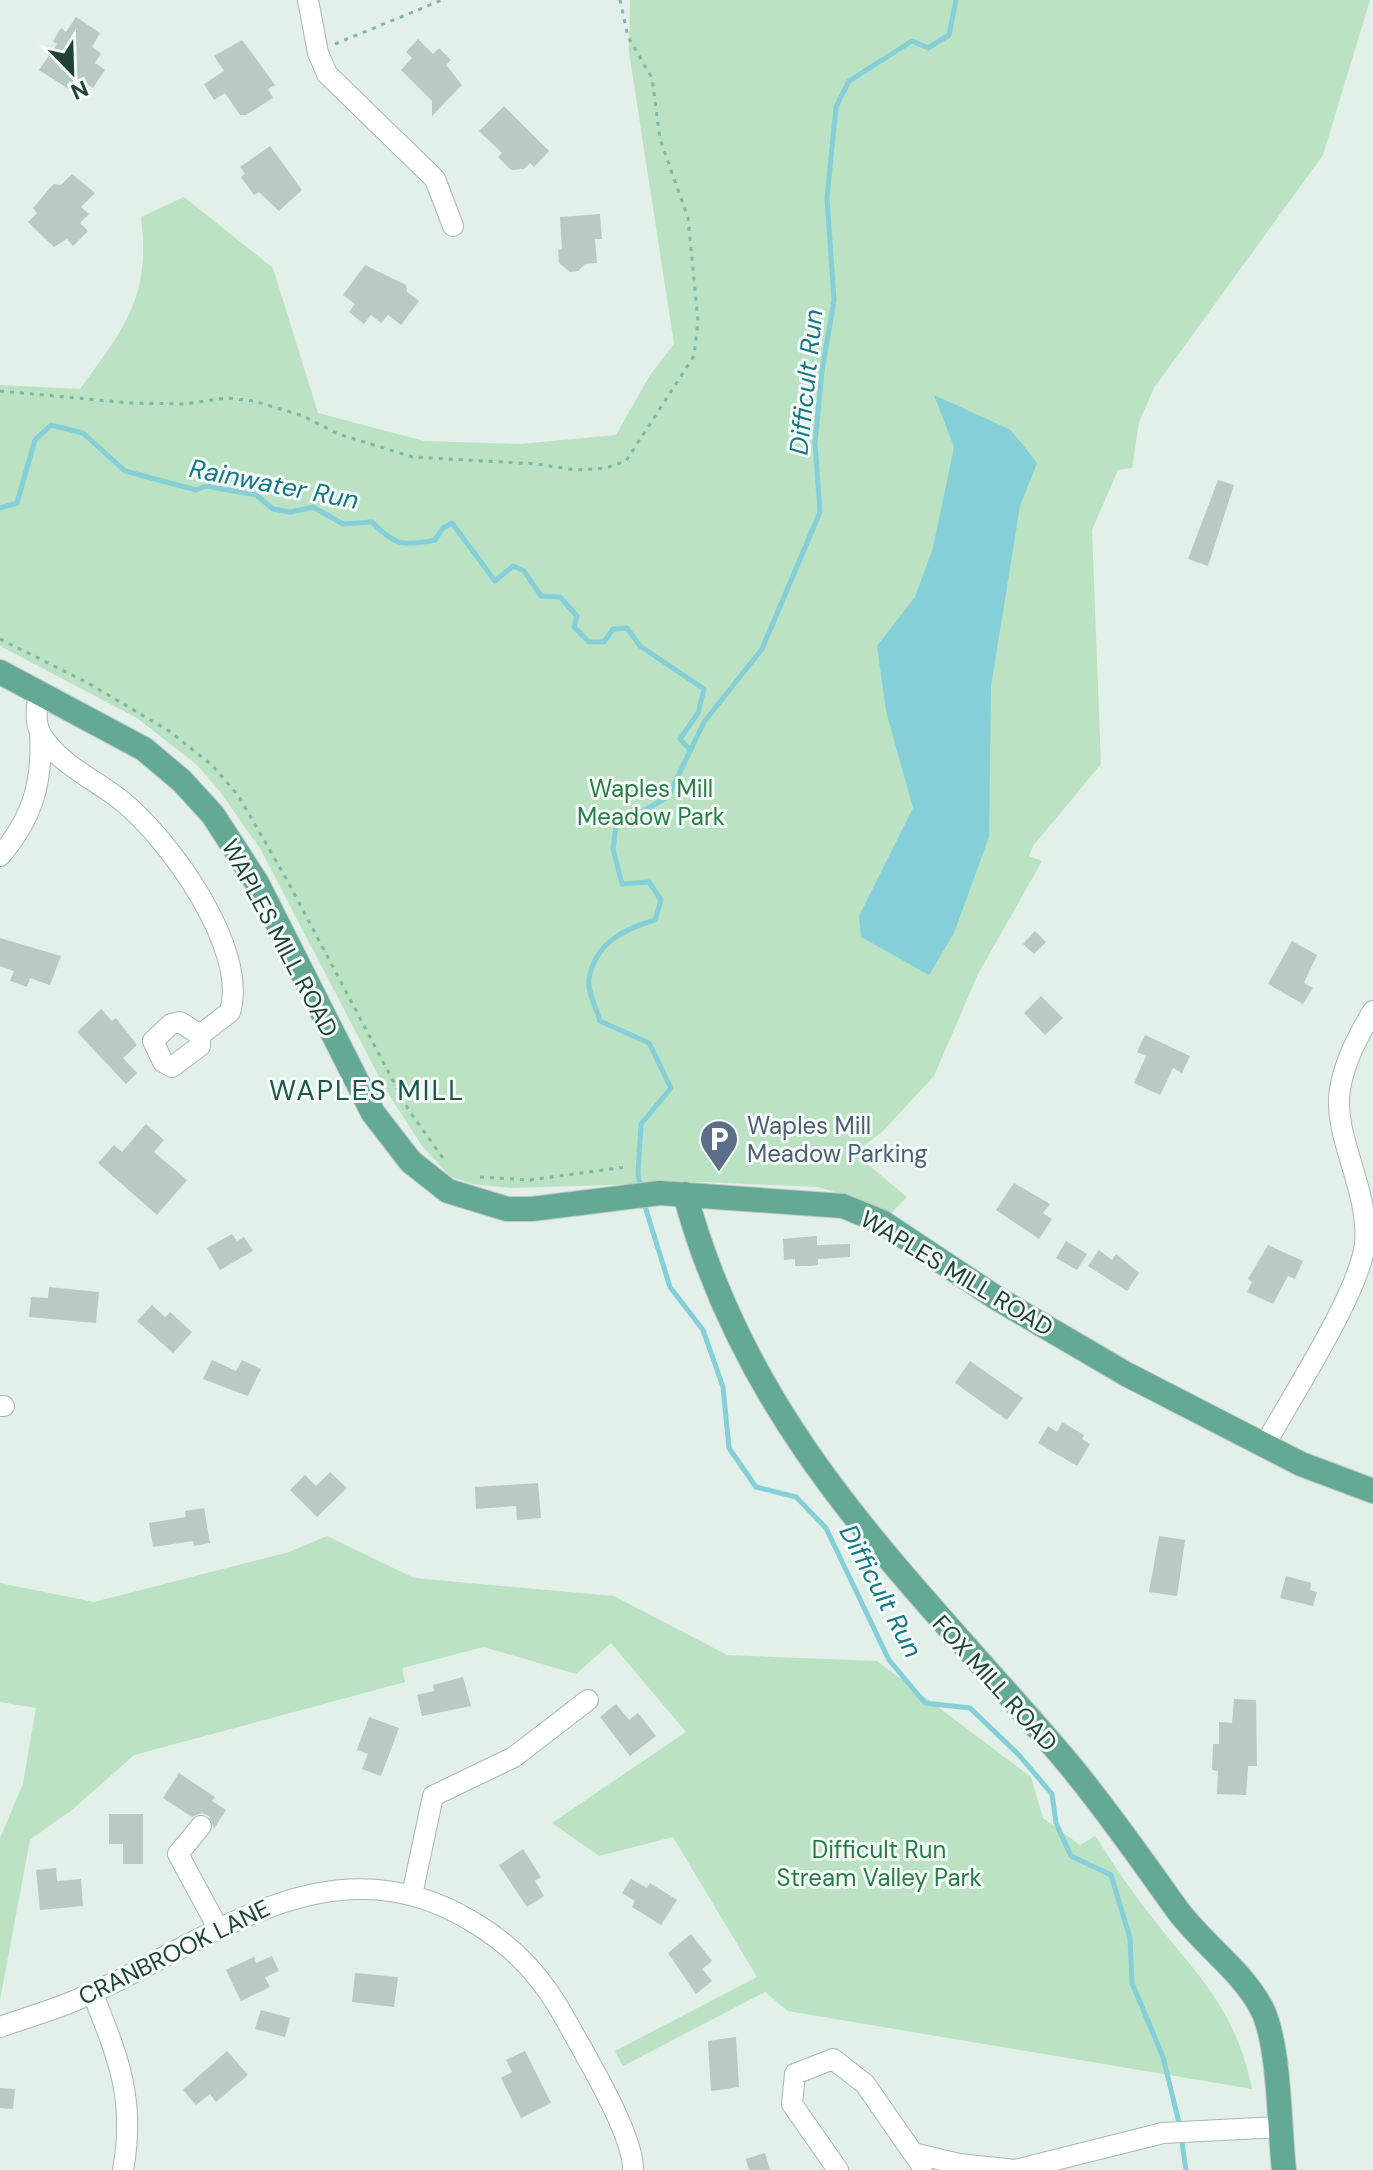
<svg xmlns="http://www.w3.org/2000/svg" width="1373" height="2170" viewBox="0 0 1373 2170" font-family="'DM Sans',sans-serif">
	<rect width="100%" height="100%" fill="#e3efe9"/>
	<path fill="#bae2c3" d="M630 0H1370L1323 155 1154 388 1139 422 1132 468 1118 470 1092 530 1101 764 1033 846 1029 856 1042 861 978 974 934 1076 883 1131 854 1153 907 1197 888 1216 854 1198 818 1187 704 1182 511 1188 473 1184 451 1177 422 1146 386 1090 261 850 221 793 197 765 137 718 0 646V385L80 389C125 327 151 297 141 217L184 197 273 268 318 413 424 441 520 444 616 435 650 375 674 344 629 52Z
		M327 1536 414 1578 614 1596 727 1655 877 1661 1031 1777 1043 1818 1080 1845 1095 1836C1111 1860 1126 1884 1144 1907 1193 1972 1235 2004 1252 2089L788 2011 765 1992 623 2066 615 2051 757 1977 673 1837 599 1856 552 1823 686 1732 611 1643 576 1674 484 1647 402 1668 405 1682 134 1755 73 1809 30 1840 0 2000V1838L23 1784 36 1708 0 1702V1583L94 1602 289 1552Z"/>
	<path fill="#85cfd9" d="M934 395 1011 430 1037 463 1020 506 991 686 989 837 954 933 929 975 861 937 859 916 913 808 886 711 877 646 915 597 933 548 954 447Z"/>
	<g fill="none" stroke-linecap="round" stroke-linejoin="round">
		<path stroke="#85cfd9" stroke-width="5" d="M0 508 17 503 35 440 51 425 83 433 125 471 196 490 206 486 256 495 273 509 291 512 313 507 343 524 372 522C395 546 403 546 435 540L443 528 452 523 495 581 513 566 524 571 541 596 560 597 577 616 574 627 589 642H604L613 629 627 628 640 646 704 689 698 713 680 739 690 750
			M641 1190 638 1174 641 1124 671 1088 649 1043 600 1021C597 1010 587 991 589 979 595 943 624 929 655 920L661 900 649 882 622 884 613 849 616 826 668 797 704 722 762 649 820 512 815 443 822 371 834 300 827 198 836 107 849 81 912 41 928 48 949 35 956 0
			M644 1203 670 1287 703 1330 723 1387 729 1448 756 1487 796 1497 826 1528 889 1660 925 1703 970 1708 1019 1755 1052 1794 1056 1823 1071 1856 1111 1875 1130 1938 1132 1983 1163 2057 1180 2127
			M1181 2136 1186 2170"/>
	</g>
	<path fill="#b8cac2" d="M76 17 100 33 92 47 101 53 95 63 105 70 93 88 85 83 78 95 39 70 57 44 53 41 61 28 66 32Z
		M418 39 433 54 439 48 451 60 446 65 462 85 432 116V101L401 70 412 58 406 52Z
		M242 40 275 85 268 89 273 98 246 115H240L225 93 214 100 204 84 224 71 214 56Z
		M504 106 549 151 534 167 530 163 524 169 511 170 498 157 502 153 479 131Z
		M270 146 302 190 279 211 259 192 254 195 241 177 245 174 240 167Z
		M72 174 95 193 81 207 89 214 80 223 88 231 73 246 67 239 54 247 28 222 37 213 33 208 48 190 54 184 61 185Z
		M600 214 602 239H595L597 263 585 264 578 271 570 272 559 263 558 250 562 249 560 217Z
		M365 265 406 285 407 292 419 301 401 325 388 315 381 323 371 315 364 324 349 312 355 304 343 295Z
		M1218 480 1234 485 1208 566 1188 559Z
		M1035 931 1046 942 1034 954 1023 944Z
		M0 938 61 956 50 985 30 978 27 987 10 981 14 971 0 966Z
		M1292 941 1317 955 1304 983 1313 988 1303 1004 1268 984Z
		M1041 996 1063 1018 1045 1035 1024 1013Z
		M101 1009 112 1021 116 1018 137 1045 123 1058 137 1073 126 1084 77 1032Z
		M1145 1035 1190 1056 1182 1073 1173 1068 1160 1095 1134 1083 1146 1056 1137 1052Z
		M146 1124 164 1140 154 1152 187 1180 157 1215 98 1163 114 1145 122 1152Z
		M1014 1183 1050 1204 1043 1213 1052 1219 1039 1239 996 1210Z
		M232 1234 237 1241 244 1237 253 1251 220 1270 207 1248Z
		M817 1236V1245L850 1244V1257L818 1259V1265L810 1266H795V1259L784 1260 783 1239Z
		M1066 1241 1087 1254 1077 1270 1056 1258Z
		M1268 1245 1303 1261 1295 1279 1288 1276 1273 1304 1247 1292 1252 1282 1248 1279Z
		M1099 1250 1112 1260 1116 1254 1139 1273 1127 1291 1088 1266Z
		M49 1287 99 1292 96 1323 29 1317 31 1297 48 1298Z
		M152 1305 165 1317 170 1312 192 1332 173 1353 137 1321Z
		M212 1360 236 1371 242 1360 261 1369 248 1396 203 1379Z
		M970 1361 1023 1398 1007 1420 955 1383Z
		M1062 1422 1084 1435 1082 1439 1090 1444 1077 1466 1038 1443 1048 1426 1057 1432Z
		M330 1472 347 1488 317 1517 290 1490 305 1475 316 1486Z
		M538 1483 541 1518 517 1520 516 1506 476 1509 475 1487Z
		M204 1508 210 1543 194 1546 193 1541 153 1547 149 1523 186 1517 185 1511Z
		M1159 1536 1185 1540 1177 1596 1149 1592Z
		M1286 1576 1311 1583 1310 1590 1317 1592 1313 1606 1280 1598Z
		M463 1677 471 1706 422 1716 417 1695 434 1691 433 1685Z
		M1234 1699 1256 1700 1257 1766H1248L1246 1795 1217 1794 1218 1771 1212 1770 1213 1744H1219V1722L1232 1723Z
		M616 1704 629 1720 638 1713 656 1736 630 1756 600 1717Z
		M369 1717 399 1728 381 1776 362 1769 368 1754 357 1750Z
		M179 1773 215 1797 212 1801 226 1810 214 1829 209 1816 202 1813 192 1817 163 1798Z
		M109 1814H143V1864H123V1844H109Z
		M523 1849 541 1877 535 1881 544 1896 527 1907 499 1865Z
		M56 1868 57 1881 81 1879 83 1906 40 1910 36 1870Z
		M631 1879 647 1888 650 1883 677 1900 661 1925 632 1907 635 1901 622 1893Z
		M691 1934 712 1961 702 1969 712 1981 696 1994 668 1953Z
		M272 1956 279 1971 265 1977 270 1987 241 2001 226 1970 254 1957 256 1963Z
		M355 1973 398 1977 394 2007 352 2002Z
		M261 2010 290 2018 285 2037 255 2029Z
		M736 2037 739 2087 711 2091 708 2041Z
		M227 2051 248 2075 216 2102 210 2094 196 2105 183 2090Z
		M525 2051 551 2103 521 2118 501 2078 512 2072 506 2060Z
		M0 2088 15 2089 13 2109 0 2108Z
		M765 2153 770 2170H749L746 2159Z"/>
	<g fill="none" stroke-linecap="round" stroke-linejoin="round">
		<defs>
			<path id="minor" d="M308 0 318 53 327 74 435 179 453 226
				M39 692C37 706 34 722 41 734 58 764 96 780 122 801 169 839 249 949 230 1012L200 1035 180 1022 171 1024 153 1041 163 1062 172 1067 200 1046V1035
				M0 856C33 818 43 781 40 733
				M0 1406H4
				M1265 1445C1291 1397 1359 1294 1365 1244 1370 1190 1332 1135 1340 1089 1345 1060 1358 1036 1373 1011
				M201 1826 178 1854 218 1928
				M412 1895 433 1796 514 1757 588 1700
				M92 1992C118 2057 136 2099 123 2170
				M0 2027C25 2018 50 2011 74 2001 206 1946 327 1833 473 1922 515 1947 544 1979 567 2022 585 2055 634 2135 633 2170
				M917 2154 959 2164 1015 2170 1163 2133 1279 2127
				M838 2170 792 2104 795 2074 833 2059 865 2084 922 2166"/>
			<path id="major" d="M0 672 144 749 182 781 213 815 257 883 373 1113 411 1162 448 1191 507 1209H532L660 1193 843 1206 882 1222 998 1299 1126 1374 1301 1464 1373 1491
				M685 1194C751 1438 912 1579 1068 1763 1107 1810 1141 1859 1176 1908 1201 1943 1242 1970 1262 2009 1280 2045 1279 2127 1284 2170"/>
		</defs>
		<use href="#minor" stroke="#a5b8b0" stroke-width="22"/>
		<use href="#major" stroke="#c1cac7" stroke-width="26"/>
		<path stroke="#80b6a3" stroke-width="3" stroke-dasharray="4 6" stroke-linecap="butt" d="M335 44 442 0
			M0 391 130 403 184 404 226 398 254 401 303 416 338 434 413 457 537 464 575 470 606 468 626 461 694 356 698 321 688 218 660 139 652 78 628 37 620 0
			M0 639 88 683 169 731 212 765 238 795 287 880 408 1109 445 1161
			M480 1177 530 1180 626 1167"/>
		<use href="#minor" stroke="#fff" stroke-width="20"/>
		<use href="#major" stroke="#63a994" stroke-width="24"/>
	</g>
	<defs>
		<symbol id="parking-pin" viewBox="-11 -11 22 30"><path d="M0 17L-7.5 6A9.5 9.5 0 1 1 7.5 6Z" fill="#5c6f8a" stroke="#f4faf7"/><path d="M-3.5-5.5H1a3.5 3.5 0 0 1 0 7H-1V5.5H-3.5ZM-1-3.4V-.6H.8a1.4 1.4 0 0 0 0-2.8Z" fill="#fff"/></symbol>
	</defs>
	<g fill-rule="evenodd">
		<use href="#parking-pin" x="697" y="1117" width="44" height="60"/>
	</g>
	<g text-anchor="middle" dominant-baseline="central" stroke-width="6" stroke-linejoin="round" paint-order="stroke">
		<g font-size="24" fill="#267e45" stroke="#f4faf7">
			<text x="651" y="788">Waples Mill<tspan x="651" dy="28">Meadow Park</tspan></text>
			<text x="879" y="1849">Difficult Run<tspan x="879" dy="28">Stream Valley Park</tspan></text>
		</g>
		<g font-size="24" fill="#204238" stroke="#f4faf7">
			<text transform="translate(280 938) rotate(62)">WAPLES MILL ROAD</text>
			<text transform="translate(957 1273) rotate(31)">WAPLES MILL ROAD</text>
			<text transform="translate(995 1683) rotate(48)">FOX MILL ROAD</text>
			<text transform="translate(174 1952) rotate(-26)">CRANBROOK LANE</text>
		</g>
		<g font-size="24" fill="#4e5e75" stroke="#f4faf7" text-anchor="start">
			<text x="747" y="1125">Waples Mill<tspan x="747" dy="28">Meadow Parking</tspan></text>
		</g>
		<g font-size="26" font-style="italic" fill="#137786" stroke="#f4faf7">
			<text transform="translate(806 382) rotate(-84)">Difficult Run</text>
			<text transform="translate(274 484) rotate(11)">Rainwater Run</text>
			<text transform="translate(881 1591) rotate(62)">Difficult Run</text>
		</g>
		<g font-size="28" letter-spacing="2" fill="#1a5746" stroke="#f4faf7">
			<text x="367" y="1090">WAPLES MILL</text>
		</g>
	</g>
	<g transform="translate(72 72) rotate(157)" stroke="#f4faf7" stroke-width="6" paint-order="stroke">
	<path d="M0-6L14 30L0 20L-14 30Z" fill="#204238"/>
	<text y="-12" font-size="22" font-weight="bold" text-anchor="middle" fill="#204238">N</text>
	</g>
</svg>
